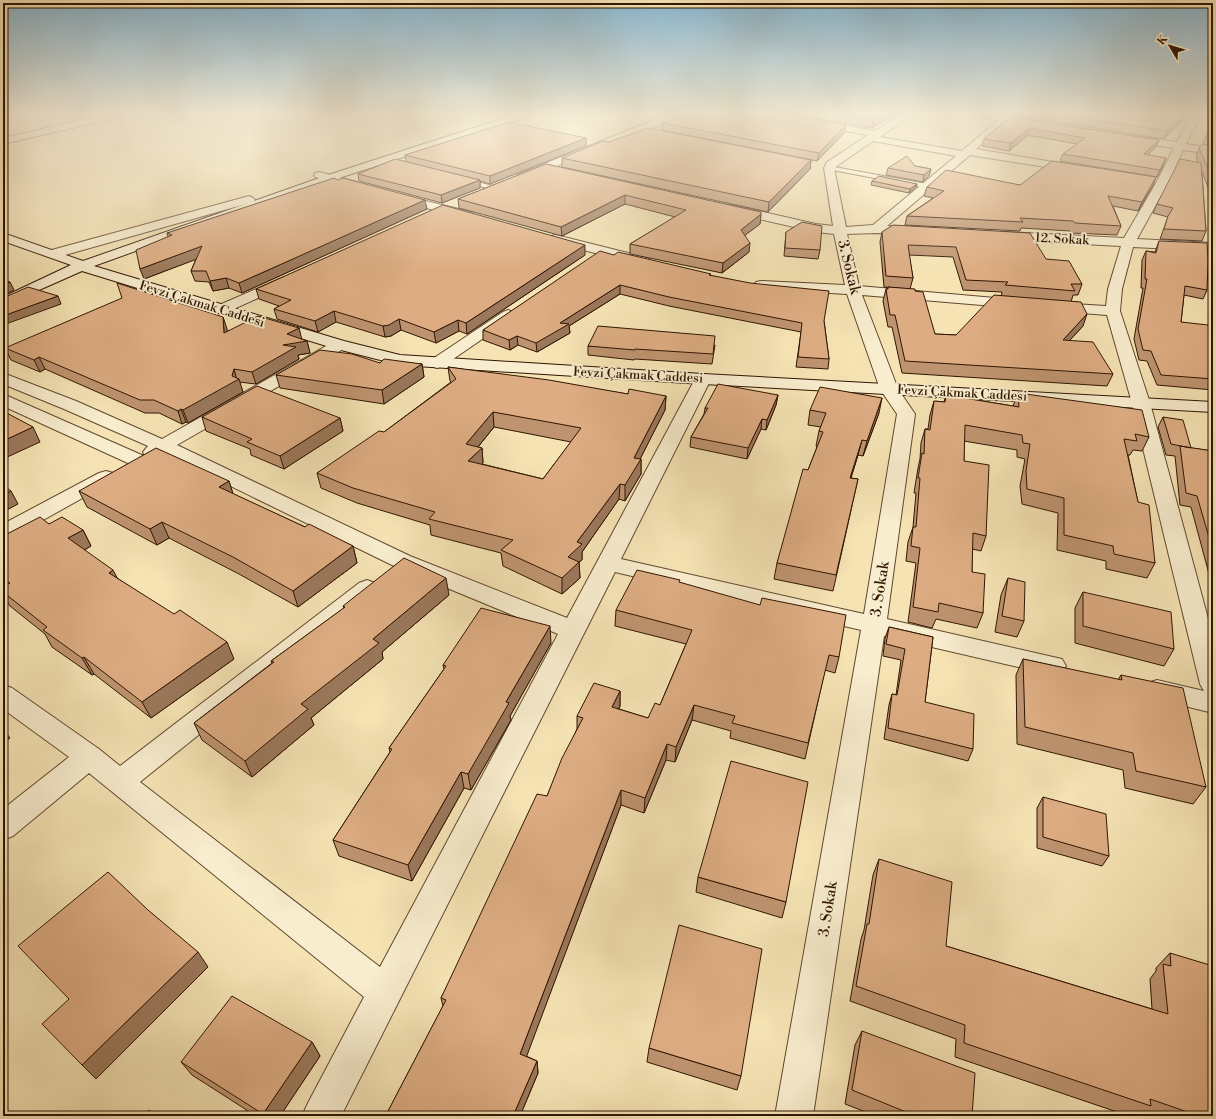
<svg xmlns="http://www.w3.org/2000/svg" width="1216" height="1119" viewBox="0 0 1216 1119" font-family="'Libre Bodoni',serif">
	<rect width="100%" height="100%" fill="#f5e3b4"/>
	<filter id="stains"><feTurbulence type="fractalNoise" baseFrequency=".005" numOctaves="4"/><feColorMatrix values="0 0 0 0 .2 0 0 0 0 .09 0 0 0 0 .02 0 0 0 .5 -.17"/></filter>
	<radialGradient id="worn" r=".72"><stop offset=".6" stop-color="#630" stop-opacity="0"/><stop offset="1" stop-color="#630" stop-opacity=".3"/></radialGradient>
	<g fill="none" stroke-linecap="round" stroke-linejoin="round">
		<defs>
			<path id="lane" d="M829 166 927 184 930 186 927 188 827 169V167Z
				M467 179 496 187 497 188 494 190 465 182 464 181Z"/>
			<path id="street" d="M107 114H125L120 117 3 144V138Z
				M669 114H683L681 116 527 178H519L517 176 519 174Z
				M762 114H783L875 131 901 114H913L880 137 962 151 998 120 974 117 969 114H993L1038 121 1041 122 1043 124 1041 126 1038 127 1007 122 976 149 1077 166 1082 169 1077 172 970 155 887 226 916 227 920 228 922 231 920 234 876 233 847 234 859 286 1019 300 1024 301 1026 304 1024 307 1019 308 862 295 898 389 915 414 887 619 1053 657 1062 659 1066 666 1062 673 1053 675 884 636 813 1116H775L861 630 615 572 341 1116H302L308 1103 364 997 89 773 13 836 3 840V809L69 757 3 709V685L12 688 99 749 120 766 359 583 367 580 375 583 378 588 375 593 140 782 380 967 558 634 394 566 163 453 152 458 145 456 143 452 148 446 64 409 3 384V373L76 401 162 439 333 342 339 340 345 342 347 345 345 348 177 445 410 556 567 618 695 379 697 375 703 374 709 375 711 379 621 559 864 614 897 414 880 389 847 294 761 289 756 288 754 285 756 282 761 281 845 285 834 234 816 232 732 213 728 212 726 209 728 206 732 205 816 224 833 226 824 168 827 162 868 135 767 117ZM873 141 956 156 873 225 846 227 834 168Z
				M1192 114H1202L1186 144 1213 148V154L1183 150 1168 183 1137 239 1213 243V251L1133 247 1122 289 1120 311 1150 403 1213 637V713L1148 697 1144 690 1148 683 1157 680 1204 691 1200 684 1132 403 1107 315 1056 311 1051 310 1049 307 1051 304 1056 303 1106 306 1108 289 1121 246 1004 240 999 239 998 236 999 233 1004 232 1124 238 1156 183 1174 148 1127 141 1122 138 1127 135 1177 142Z
				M319 172 357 182 359 184 353 187 315 177 314 175 315 173Z
				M397 194 471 212 473 215 471 218 467 219 393 199 391 197 393 195Z
				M249 196 253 198 255 200 253 202 58 257H48L46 254 48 251Z
				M556 235 648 258 650 261 648 264 643 265 551 242 550 239 551 236Z
				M284 277 289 278 291 281 289 284 227 312 222 313 217 312 215 309 217 306Z
				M508 310 513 312 516 315 513 318 443 366 437 368 431 366 429 363 431 360 503 312Z
				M3 394 144 456 147 460 144 464 137 466 130 464 3 406Z
				M106 471 113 473 116 477 113 481 11 538 3 540V524L99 473Z"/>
			<path id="secondary" d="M516 114H531L529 116 333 180 94 266 344 341 400 355 703 374 1213 402V412L703 384 400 365 333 348 82 271 3 306V297L71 265 3 241V233L83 261 325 176Z"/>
		</defs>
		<use href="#lane" stroke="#61482e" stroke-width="2"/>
		<use href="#street" stroke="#61482e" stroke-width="2"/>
		<use href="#secondary" stroke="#301501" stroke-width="2"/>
		<use href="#lane" fill="#f8edce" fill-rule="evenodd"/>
		<use href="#street" fill="#f8edce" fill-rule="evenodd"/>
		<use href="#secondary" fill="#f8edce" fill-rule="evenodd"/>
	</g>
	<path fill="#be9470" stroke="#301501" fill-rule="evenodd" d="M793 114H894L872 128Z
		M1006 114H1188L1164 139Z
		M1011 117 1159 140 1156 147 1148 155 1163 166 1157 177 1060 161 1063 154 1077 144 1032 136H1027L1009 151 982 146 984 139Z
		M663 123 845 132 817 161 662 130Z
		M1213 125V200L1202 172 1206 231 1202 241 1160 239 1168 217 1153 213 1157 204 1198 162 1196 157 1199 148 1203 144 1206 136Z
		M586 138V146L490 184 480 181V188L442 203 359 181 358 174 406 161 405 155Z
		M609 142 811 160 810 169 768 212 562 167V158Z
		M546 164 761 214 760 224 745 235 749 252 722 273 630 254V244L675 217 625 204 562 236 459 208 458 199Z
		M915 166 931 169 929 176 923 182 886 175 888 168Z
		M872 181 917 184 916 187 909 193 871 185Z
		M1020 185 1153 186 1138 211 1113 206 1121 226 1117 235 1071 233 1070 231 1021 228 1020 231 905 225 907 216 933 198 924 196 927 187Z
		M427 209 242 293 229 288 213 291 209 282 195 281 191 271 196 259 144 279 168 237 167 233Z
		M786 232 820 250 818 259 784 256Z
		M882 232 1046 259 1082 284 1078 295H1073L1071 302 1083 326 1070 340 1113 374 1107 386 902 373 892 327H888L883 301 886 289H887L888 287 915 291 935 334 956 335 1001 296 1002 292 963 290 953 257 909 255 913 278 910 289 884 287 880 242Z
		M1159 241 1207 290 1203 299 1184 295 1181 322 1213 333V390L1157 385 1147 361 1139 360 1134 339 1143 288H1141L1142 260 1146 251 1155 252Z
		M585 255 467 334 459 331 436 343 401 330 391 336 385 337 336 322 318 332 277 319 274 309 279 306 259 299 256 289Z
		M614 255 711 276 824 321 829 359 828 369 796 367 801 332 669 306 620 294 569 326 570 333 537 352 518 345 510 350 483 340V330Z
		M223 317 227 331 299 328 301 339 307 341 310 353 298 355 299 359 256 384 239 382 243 392 188 423 186 422 182 424 159 413H145L45 369 40 372 11 360 5 348Z
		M715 345 712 364 635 359 634 360 588 355V346Z
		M380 363 422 364 424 377 384 404 280 388 276 375Z
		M448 367 628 394 666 396 665 410 640 459H641V474L625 501 619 499 582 552V560L579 562 580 578 562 594 503 566 501 553 431 535 430 525 357 503 321 488 317 473 384 432 451 382 450 381ZM494 427 571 442 543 479 482 464 483 463 482 448 478 447Z
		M1018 393 1149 437 1142 451 1133 450 1130 455H1128L1138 502 1155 563 1147 578 1106 569V561L1057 550 1058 513 1022 504 1020 486 1025 459 1017 457V450L964 441V461L986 536 981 551 972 549V572L983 613 977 628 936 619 932 628 908 622 916 563 906 561 908 542 913 527 916 493H914L918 468 920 459 921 443 925 429H928L930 415 934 401 944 402 946 395 1013 406Z
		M778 395 776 405 766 430 761 429 747 459 690 447 691 437 704 414 705 408Z
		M810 410 879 413 863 456 858 455 851 478 858 479 833 591 774 579 777 563 808 470 817 447 816 446 819 431 821 427 808 425Z
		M202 417 340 418 343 431 284 469 251 455 250 449 206 431Z
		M1163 417 1191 448 1213 451V608L1210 589 1212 585 1191 507 1180 505 1175 456 1166 455 1158 427Z
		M229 481 233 494 305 527 353 546 357 563 298 607 239 574 169 538 157 545 87 507 79 491Z
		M49 524 83 530 91 546 84 550 117 578 234 659 151 718 94 674 92 675 52 647 45 634 10 606 3 595V536Z
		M1008 578 1024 621 1017 637 995 632 1001 595Z
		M680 583 839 657 835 673 825 670 805 759 730 738 731 731 692 720 675 762 666 760 644 813 621 805 526 1056 537 1061 538 1073 520 1116H387L386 1115 443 1006 441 998 547 796 577 729V716L620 691V706L619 709 648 718 660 705 686 644 615 626 616 610Z
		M1083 592 1174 649 1164 666 1075 643V608Z
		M449 595 382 652 383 659 311 718 314 725 252 777 202 740 194 723 272 663 271 661 344 608 343 606Z
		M889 627 933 637 925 702 973 749 968 761 884 739 889 705 892 694 896 695 901 660 883 656 885 638Z
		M551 643 510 716 511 720 471 790 464 788 412 881 339 856 333 840 390 752 389 748 444 669 443 665Z
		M1023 659 1118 680 1121 675 1206 787 1193 804 1125 788 1123 770 1017 744 1016 675Z
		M1043 797 1109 856 1102 866 1037 848V808Z
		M879 859 946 946 1152 1009 1150 979 1156 971V968L1170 953 1213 1116H1148L1142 1114 1139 1116H1129L955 1057 956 1039 850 1001 861 939 864 930 873 875Z
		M698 877 786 902 782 918 696 892Z
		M862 1031 972 1116H876L845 1104 855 1045Z
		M312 1042 320 1056 280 1116H256L192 1075 181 1062Z
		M649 1048 741 1076 737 1090 647 1062Z"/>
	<path fill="#9b785b" stroke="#301501" d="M883 114H894L872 128 873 120Z
		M1184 114H1188L1164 139 1167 131Z
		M846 125 845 132 817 161 819 153Z
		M1029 129 1027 136 1009 151 1011 143Z
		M586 138V146L490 184V176Z
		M1159 140 1156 147 1141 162 1144 154Z
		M1166 158 1163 166 1157 177 1160 170Z
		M811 160 810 169 768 212 769 202Z
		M931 169 929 176 923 182 924 175Z
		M1156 177 1153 186 1138 211 1142 202Z
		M480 180V188L442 203 441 195Z
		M917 184 916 187 909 193 910 189Z
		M625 195V204L562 236 561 227Z
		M425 200 427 209 242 293 239 283Z
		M761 214 760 224 740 239 741 230Z
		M750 243 749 252 722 273 723 263Z
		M585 245V255L467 334 466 323Z
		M202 246 205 256 144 279 140 269Z
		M226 278 229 288 213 291 210 281Z
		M10 282 14 290 3 295V286Z
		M620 285V294L569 326 570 333 537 352 536 343 560 323Z
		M58 296 61 304 3 325V316Z
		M334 311 336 322 318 332 315 321Z
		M1087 314 1083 326 1059 352 1063 340Z
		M223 317 227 329 228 345 224 333Z
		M399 319 401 330 391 336 385 337 383 326Z
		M458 320 459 331 436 343 434 332Z
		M299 328 302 340 307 341 310 353 298 355 299 359 256 384 252 372 283 345 287 334Z
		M517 336 518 345 510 350 509 340Z
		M39 357 45 369 40 372 34 360Z
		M422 364 424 377 384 404 382 390Z
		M234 369 237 380 239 379 243 392 188 423 183 410 232 376Z
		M778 395 776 405 766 430 767 420Z
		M666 396 665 410 637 465 641 459V474L625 501V485L634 458Z
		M882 398 879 413 863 456 867 441Z
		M181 409 186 422 182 424 178 411Z
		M493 412 494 427 468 459 466 444Z
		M340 418 343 431 284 469 280 456Z
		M762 419 761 429 747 459 748 448Z
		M33 427 40 442 3 459V441Z
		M862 440 858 455 846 493 850 478Z
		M482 448 483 463 470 476 468 461Z
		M229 481 234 497 219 487Z
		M620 484 619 499 582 552V560L579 562 580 578 562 594V578L568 557 577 542Z
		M11 491 18 504 3 512V495Z
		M162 522 169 538 157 545 150 529Z
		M83 530 91 546 76 555 68 538Z
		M353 546 357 563 298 607 293 591Z
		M113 570 122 587 109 573Z
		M446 578 449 595 382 652 383 659 311 718 314 725 252 777 245 761 301 704 373 639Z
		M550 626 551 643 510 716 511 720 471 790 468 774 506 702Z
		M227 642 234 659 151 718 142 702Z
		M84 657 94 674 92 675 82 658Z
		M620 691V706L612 722V707Z
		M694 705 692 720 675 762 676 747Z
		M6 733 10 738 3 743V734Z
		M667 744 666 760 644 813 645 798Z
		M461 772 464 788 412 881 408 865Z
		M621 790V805L523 1066 520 1054Z
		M198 952 208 967 96 1079 82 1065Z
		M312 1042 320 1056 280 1116H265L263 1114Z
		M537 1061 538 1073 520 1116H513Z"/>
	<path fill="#ddac82" stroke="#301501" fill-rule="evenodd" d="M684 114H784L846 125 819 153 663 123Z
		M837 114H883L873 120Z
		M1054 114H1184L1167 131Z
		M1011 117 1159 140 1144 154 1166 158 1160 170 1063 154 1085 138 1034 129H1029L1011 143 984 139Z
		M509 122 586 138 490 176 405 155Z
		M1213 125V137L1206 136Z
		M648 128 811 160 769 202 562 158 603 141 609 142Z
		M1202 144 1213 146V180L1199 148Z
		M907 156 915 166 931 169 924 175 888 168Z
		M395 159 480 180 441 195 358 174Z
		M1180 159 1201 163 1206 231 1164 229 1168 216 1173 208 1157 204Z
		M1052 161 1156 177 1142 202 1108 196 1121 226 1075 223 1073 221 1020 218 1023 222 907 216 944 191 927 187 946 170 1020 185Z
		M546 164 761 212V214L741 230 750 243 723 263 630 244 686 210 625 195 561 227 458 199Z
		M879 176 917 184 910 189 872 181Z
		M334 178 338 180 343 178 425 200 239 283 226 278 210 281 206 271H191L202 246 140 269 136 250 172 235 167 233Z
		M443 205 585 245 466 323 458 320 434 332 399 319 389 325 383 326 334 311 315 321 274 309 291 300 256 289Z
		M802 222 822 226 820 250 785 248 786 232Z
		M893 225 1030 233 1046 259 1069 261 1082 284H1071L1075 291 1005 285 1008 282 966 280 956 247 908 245 913 278 886 276 882 232Z
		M1159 241 1207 243 1208 261 1207 290 1185 286 1181 322 1208 325 1213 333V379L1161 375 1151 351 1143 350 1138 329 1147 279H1145L1146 251 1156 253Z
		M600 251 614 255 618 252 711 274 709 275 750 283 829 291 824 321 829 359 798 357 802 323 669 297 620 285 560 323 569 324 536 343 517 336 509 340 483 330Z
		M3 280 10 282 3 286Z
		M117 283 223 317 224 333 258 316 299 328 287 334 307 341 283 345 296 347 252 372 234 369 232 376 239 379 183 410 181 409 178 411 154 400H140L39 357 34 360 5 348 122 298Z
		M28 287 58 296 3 316V298Z
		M888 287 915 289V291L923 292 935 334 956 335 994 295 1081 302 1087 314 1063 340 1093 342 1113 374 905 361 895 315H890L886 289H888Z
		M598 326 715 336 713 354 635 349V350L588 346Z
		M320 350 352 354 380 363 384 359 422 364 382 390 276 375Z
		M448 367 549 380 628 394 629 389 666 396 634 458 641 459 625 485 620 484 577 542 582 544 568 557 579 562 562 578 501 550 513 540 429 519 435 512 353 488 317 473 379 431 384 432 456 379ZM493 412 581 428 543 479 468 461 482 448 466 444Z
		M718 384 778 395 767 420 762 419 748 448 691 437 708 408H705Z
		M257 386 340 418 280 456 247 442 252 439 202 417Z
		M820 387 882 398 867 441 862 440 850 478 858 479 836 575 777 563 803 469 808 470 823 432 819 431 826 413 810 410Z
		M1018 393 1142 410 1149 437 1135 434 1137 441 1124 439 1138 502 1149 505 1155 563 1114 554 1113 546 1064 535V498L1027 489 1026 471 1030 444 1023 443 1022 435 965 425 964 461 989 465 986 536 973 533 972 572 985 574 983 613 939 603 938 612 913 607 920 548 911 546 913 527H916L920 478H918L922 453 924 454 925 429 930 430 934 401 945 402 946 395 1019 407Z
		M3 411 33 427 3 441Z
		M1163 417 1183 420 1191 448 1171 444Z
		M1180 446 1213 451V551L1197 496 1186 493Z
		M156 448 229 481 219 487 305 527 309 524 353 546 293 591 233 557 162 522 150 529 79 491Z
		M3 485 11 491 3 495Z
		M40 517 49 524 62 517 83 530 68 538 113 570 109 573 174 614 180 610 227 642 142 702 84 657 82 658 43 630 47 627 3 592V587L10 583 3 578V536Z
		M404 558 446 578 373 639 379 643 301 704 308 709 245 761 194 723 274 662 271 661 345 607 343 606Z
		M637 570 680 580 679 582 760 605 762 598 846 615 839 657 829 655 808 743 732 723 735 716 694 705 676 747 667 744 645 798 621 790 520 1054 537 1061 513 1116H388L386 1115 446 1000 441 998 537 794 547 796 562 758 583 718 577 716 594 683 620 691 612 707 648 718 655 703 660 705 692 630 616 610Z
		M1008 578 1025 582 1024 621 1002 616Z
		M1083 592 1171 612 1174 649 1083 626Z
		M481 608 550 626 506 702 509 703 468 774 461 772 408 865 333 840 392 749 389 748 446 666 443 665Z
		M889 627 933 637 925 702 974 714 973 749 888 728 892 694 897 695 905 649 886 644Z
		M1023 659 1122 680 1121 675 1183 688 1206 787 1136 771 1133 753 1025 727Z
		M3 730 6 733 3 734Z
		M731 761 808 782 786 902 698 877Z
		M1043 797 1106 814 1109 856 1043 837Z
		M879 859 952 882 946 946 1168 1014 1163 964 1171 966 1170 953 1213 966V1116H1199L1150 1099 1151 1106 964 1043 965 1025 856 986 867 924H869Z
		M108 872 148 910 198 952 82 1065 42 1024 69 999 18 946Z
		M679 925 762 949 741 1076 649 1048Z
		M232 996 312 1042 263 1114 181 1062Z
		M862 1031 975 1073 972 1116H916L852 1090Z
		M149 1110 156 1116H144Z"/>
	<linearGradient id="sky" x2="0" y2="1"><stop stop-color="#89b8d2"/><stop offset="0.42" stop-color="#faf2dd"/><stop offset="1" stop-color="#faf2dd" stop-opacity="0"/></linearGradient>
	<rect width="1216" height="271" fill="url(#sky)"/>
	<g text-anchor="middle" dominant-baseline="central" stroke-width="3.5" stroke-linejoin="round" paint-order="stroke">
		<g font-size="13" fill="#301501" stroke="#f8edce">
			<text transform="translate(1062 239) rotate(3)">12. Sokak</text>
			<text transform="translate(202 304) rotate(17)">Fevzi Çakmak Caddesi</text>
			<text transform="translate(638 375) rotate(3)">Fevzi Çakmak Caddesi</text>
			<text transform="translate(962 393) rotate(3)">Fevzi Çakmak Caddesi</text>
		</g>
		<g font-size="15" fill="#301501" stroke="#f8edce">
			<text transform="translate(849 267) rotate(76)">3. Sokak</text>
			<text transform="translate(880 589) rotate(-81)">3. Sokak</text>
			<text transform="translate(828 909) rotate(-81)">3. Sokak</text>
		</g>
	</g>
	<rect width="1216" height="1119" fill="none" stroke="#f5e3b4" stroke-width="16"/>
	<rect x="4" y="4" width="1208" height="1111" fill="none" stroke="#301501" stroke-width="2"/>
	<rect x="8" y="8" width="1200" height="1103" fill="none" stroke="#301501"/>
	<g transform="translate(1170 46) rotate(308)" stroke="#f8edce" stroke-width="3" paint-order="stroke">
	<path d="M0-3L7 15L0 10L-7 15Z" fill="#301501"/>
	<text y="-6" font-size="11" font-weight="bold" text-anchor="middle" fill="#301501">K</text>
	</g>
	<rect width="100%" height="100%" filter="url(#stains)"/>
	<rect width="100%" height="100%" fill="url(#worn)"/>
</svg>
